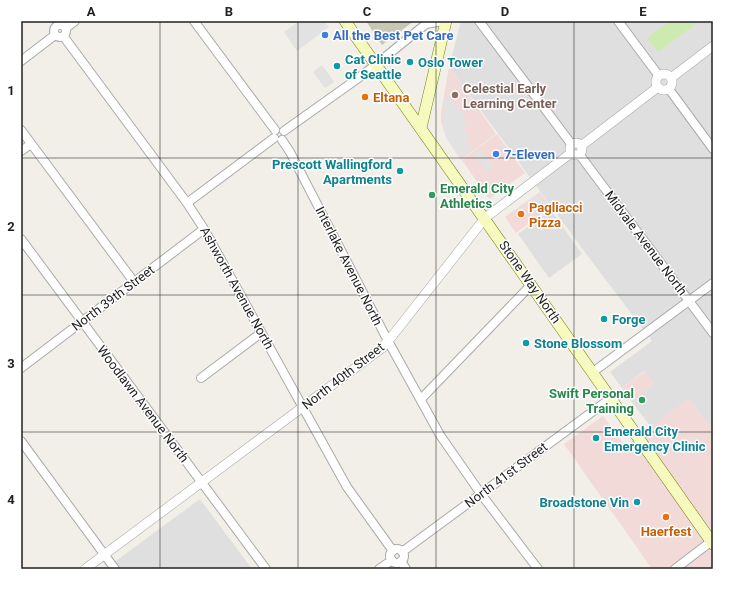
<svg xmlns="http://www.w3.org/2000/svg" width="734" height="590" viewBox="0 0 734 590" font-family="Roboto,sans-serif">
	<rect width="100%" height="100%" fill="#f2efe9"/>
	<path fill="#e0dfdf" d="M461 21H713V430L689 399 651 427 631 401 654 384 644 371 622 388 610 372 652 341 587 255 449 67Z
		M551 210 582 254 549 278 518 234Z
		M200 499 252 569H105Z"/>
	<path fill="#f2dad9" d="M449 67 496 134 461 160 446 138 441 121V113Z
		M497 134 525 173 489 199 462 160Z
		M540 192 551 207 516 233 505 217Z
		M645 371 654 384 631 401 622 388Z
		M689 398 713 430V569H652L564 444 603 416 625 446Z"/>
	<path fill="#c7c7b4" d="M366 21H414L382 45Z"/>
	<path fill="#cdebb0" d="M670 21H696L697 23 658 52 647 38Z"/>
	<path fill="#e2e2e2" d="M299 21H324L329 27 297 51 284 32Z
		M322 65 334 82 325 88 313 72Z
		M449 96 464 116 462 117 467 123 463 127 469 138 466 141 473 149 461 158 447 139 443 125 444 99Z
		M479 149 492 167 486 171 473 153Z
		M540 194 546 202 539 207 540 208 532 214 525 205Z"/>
	<g fill="none" stroke-linecap="round" stroke-linejoin="round">
		<defs>
			<path id="minor" d="M194 21 275 130
				M479 21 572 145
				M618 21 659 76
				M54 31a6 6 0 1 1 12 0a6 6 0 1 1-12 0Z
				M66 28 75 21
				M64 37 187 203 204 229 347 487 393 551
				M21 61 55 35
				M669 89 713 149
				M21 130 134 282
				M284 131 364 74 426 24 443 21
				M282 140 290 152 388 341 440 435 481 494 538 569
				M21 151 31 144
				M579 154 713 333
				M187 203 274 138
				M21 239 266 569
				M21 368 204 229
				M593 372 713 283
				M201 378 261 333
				M421 399 531 285
				M21 441 115 569
				M390 556a7 7 0 1 1 14 0a7 7 0 1 1-14 0Z
				M402 552 611 398
				M401 561 406 569
				M379 569 392 560
				M675 569 713 540"/>
			<path id="tertiary" d="M656 82a8 8 0 1 1 16 0a8 8 0 1 1-16 0Z
				M671 78 713 46
				M570 149a6 6 0 1 1 12 0a6 6 0 1 1-12 0Z
				M581 146 658 87
				M85 569 382 348 393 335 485 218 571 153"/>
			<path id="secondary" d="M345 21 713 544
				M421 128 446 21"/>
		</defs>
		<use href="#minor" stroke="#a9a9a9" stroke-width="10"/>
		<use href="#tertiary" stroke="#a9a9a9" stroke-width="10"/>
		<use href="#secondary" stroke="#707d05" stroke-width="12"/>
		<use href="#minor" stroke="#fff" stroke-width="8"/>
		<use href="#tertiary" stroke="#fff" stroke-width="9"/>
		<use href="#secondary" stroke="#f7fabf" stroke-width="11"/>
	</g>
	<path fill="none" stroke="#222" stroke-width="1" stroke-opacity="0.55" d="M160 21V569M298 21V569M436 21V569M574 21V569M21 158H713M21 295H713M21 432H713"/>
	<g fill="#3f7fe0" stroke="#fff" stroke-width="1.5">
		<circle cx="325" cy="35" r="4"/>
		<circle cx="496" cy="154" r="4"/>
	</g>
	<g fill="#0f9aa8" stroke="#fff" stroke-width="1.5">
		<circle cx="410" cy="62" r="4"/>
		<circle cx="337" cy="66" r="4"/>
		<circle cx="400" cy="171" r="4"/>
		<circle cx="604" cy="319" r="4"/>
		<circle cx="526" cy="343" r="4"/>
		<circle cx="596" cy="438" r="4"/>
		<circle cx="637" cy="502" r="4"/>
	</g>
	<circle fill="#8d6e63" stroke="#fff" stroke-width="1.5" cx="455" cy="95" r="4"/>
	<g fill="#e8710a" stroke="#fff" stroke-width="1.5">
		<circle cx="365" cy="97" r="4"/>
		<circle cx="521" cy="214" r="4"/>
		<circle cx="666" cy="517" r="4"/>
	</g>
	<g fill="#2e9e5b" stroke="#fff" stroke-width="1.5">
		<circle cx="432" cy="195" r="4"/>
		<circle cx="642" cy="400" r="4"/>
	</g>
	<g text-anchor="middle" dominant-baseline="central" stroke-width="3" stroke-linejoin="round" paint-order="stroke">
		<g font-size="13" font-weight="bold" fill="#366cbe" stroke="#fff" text-anchor="start">
			<text x="333" y="35">All the Best Pet Care</text>
			<text x="504" y="154">7-Eleven</text>
		</g>
		<g font-size="13" font-weight="bold" fill="#0d838f" stroke="#fff" text-anchor="start">
			<text x="345" y="59">Cat Clinic<tspan x="345" dy="15">of Seattle</tspan></text>
			<text x="418" y="62">Oslo Tower</text>
			<text x="392" y="164" text-anchor="end">Prescott Wallingford<tspan x="392" dy="15">Apartments</tspan></text>
			<text x="612" y="319">Forge</text>
			<text x="534" y="343">Stone Blossom</text>
			<text x="604" y="431">Emerald City<tspan x="604" dy="15">Emergency Clinic</tspan></text>
			<text x="629" y="502" text-anchor="end">Broadstone Vin</text>
		</g>
		<g font-size="13" font-weight="bold" fill="#785e54" stroke="#fff" text-anchor="start">
			<text x="463" y="88">Celestial Early<tspan x="463" dy="15">Learning Center</tspan></text>
		</g>
		<g font-size="13" font-weight="bold" fill="#c56008" stroke="#fff" text-anchor="start">
			<text x="373" y="97">Eltana</text>
			<text x="529" y="207">Pagliacci<tspan x="529" dy="15">Pizza</tspan></text>
			<text x="666" y="531" text-anchor="middle">Haerfest</text>
		</g>
		<g font-size="13" font-weight="bold" fill="#27864d" stroke="#fff" text-anchor="start">
			<text x="440" y="188">Emerald City<tspan x="440" dy="15">Athletics</tspan></text>
			<text x="634" y="393" text-anchor="end">Swift Personal<tspan x="634" dy="15">Training</tspan></text>
		</g>
		<g font-size="13" fill="#222" stroke="#fff">
			<text transform="translate(646 243) rotate(53)">Midvale Avenue North</text>
			<text transform="translate(349 266) rotate(63)">Interlake Avenue North</text>
			<text transform="translate(530 282) rotate(55)">Stone Way North</text>
			<text transform="translate(237 288) rotate(61)">Ashworth Avenue North</text>
			<text transform="translate(113 298) rotate(-37)">North 39th Street</text>
			<text transform="translate(343 376) rotate(-38)">North 40th Street</text>
			<text transform="translate(143 404) rotate(53)">Woodlawn Avenue North</text>
			<text transform="translate(506 475) rotate(-37)">North 41st Street</text>
		</g>
	</g>
	<rect width="734" height="590" fill="none" stroke="#ffffff" stroke-width="44"/>
	<rect x="22" y="22" width="690" height="546" fill="none" stroke="#222" stroke-width="1.5"/>
	<g font-size="13" text-anchor="middle" font-weight="bold" fill="#222">
		<text x="91" y="16">A</text>
		<text x="229" y="16">B</text>
		<text x="367" y="16">C</text>
		<text x="505" y="16">D</text>
		<text x="643" y="16">E</text>
		<text x="11" y="95">1</text>
		<text x="11" y="231">2</text>
		<text x="11" y="368">3</text>
		<text x="11" y="504">4</text>
	</g>
</svg>
